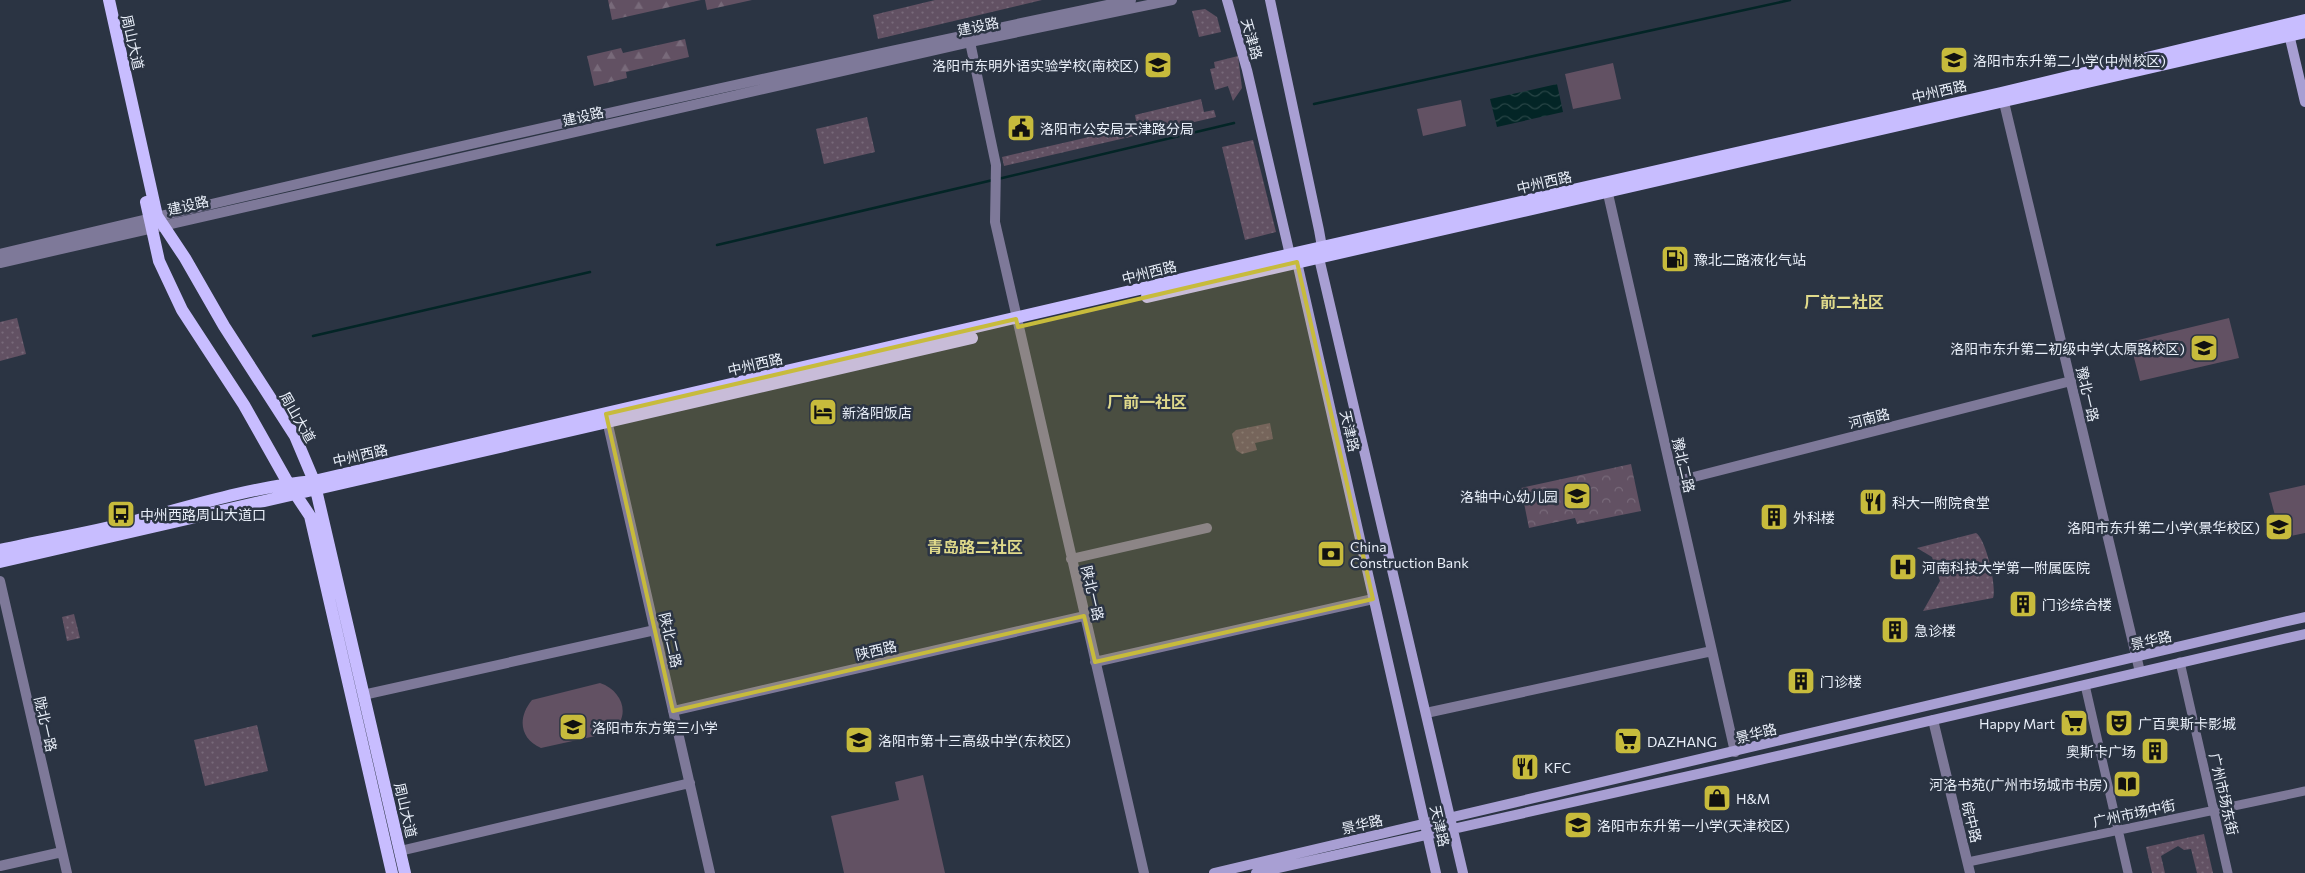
<svg xmlns="http://www.w3.org/2000/svg" width="2305" height="873" viewBox="0 0 2305 873" font-family="Commissioner,'Noto Sans SC',sans-serif">
	<defs>
		<pattern id="grass-dots" width="8" height="8" patternUnits="userSpaceOnUse" patternTransform="scale(1.25)"><rect width="8" height="8" fill="#625163"/><path d="M2 2h.1M6 6h.1" fill="none" stroke="#786a7a" stroke-width="1.8" stroke-linecap="round"/></pattern>
		<pattern id="forest-firs" width="22" height="20" patternUnits="userSpaceOnUse" patternTransform="scale(1.25)"><rect width="22" height="20" fill="#625163"/><path d="M5 1l3.5 6h-7zM16 11l3.5 6h-7z" fill="#786a7a"/></pattern>
		<pattern id="park-crowns" width="20" height="18" patternUnits="userSpaceOnUse" patternTransform="scale(1.25)"><rect width="20" height="18" fill="#625163"/><path d="M2 6a3 3 0 1 1 6 0M12 15a3 3 0 1 1 6 0" fill="none" stroke="#786a7a"/></pattern>
		<pattern id="water-waves" width="16" height="10" patternUnits="userSpaceOnUse" patternTransform="scale(1.25)"><rect width="16" height="10" fill="#032526"/><path d="M0 5q4-4 8 0t8 0" fill="none" stroke="#284546"/></pattern>
	</defs>
	<rect width="100%" height="100%" fill="#2b3443"/>
	<path fill="url(#grass-dots)" d="M935 0H1042L878 39 873 15Z
		M1205 9 1217 17 1221 32 1199 37 1192 11Z
		M1238 56 1242 88 1233 101 1228 86 1215 90 1210 69 1215 68 1214 62Z
		M1201 99 1204 112 1214 110 1216 117 1004 166 1002 157 1137 126 1135 115Z
		M867 117 875 152 824 164 816 129Z
		M1253 140 1276 232 1245 240 1222 147Z
		M17 318 26 354 0 361V322Z
		M1270 423 1273 439 1255 443 1257 450 1242 454 1236 450 1232 434 1236 430Z
		M1976 533C1986 539 1997 587 1993 598L1923 611 1940 581 1932 557 1917 548Z
		M74 614 80 638 67 641 62 617Z
		M257 725 268 771 205 786 194 740Z
		M2204 834 2213 873H2197L2191 849 2184 850 2178 846 2161 856 2165 873H2152L2146 847Z"/>
	<path fill="url(#forest-firs)" d="M608 0H701L612 20Z
		M705 0H752L707 10Z
		M685 39 689 57 626 72 627 78 594 86 587 56 621 48 623 53Z"/>
	<path fill="url(#park-crowns)" d="M1631 464 1641 511 1577 524 1575 518 1529 528 1521 488Z"/>
	<path fill="#625163" d="M1613 63 1621 99 1573 109 1565 74Z
		M1461 100 1466 126 1423 136 1417 109Z
		M2229 318 2239 358 2140 381 2130 342Z
		M2305 485V533L2281 538 2269 493Z
		M600 683C624 691 632 719 609 733L541 748C520 739 517 718 532 700Z
		M923 775 945 873H844L831 816 899 800 895 782Z"/>
	<path fill="url(#water-waves)" d="M1557 84 1563 112 1497 127 1490 99Z"/>
	<g fill="none" stroke-linecap="round" stroke-linejoin="round">
		<path stroke="#032526" stroke-width="2.5" d="M1314 104 1790 0
			M998 179 1234 123
			M717 245 993 180
			M313 336 590 272"/>
		<path stroke="#7e7999" stroke-width="9" d="M2180 662 2228 873
			M2085 685 2128 873
			M1968 862 2305 791"/>
		<path stroke="#7e7999" stroke-width="10" d="M970 42 996 165 995 222 1144 873
			M2002 94 2140 672
			M1606 185 1735 752
			M606 416 710 873
			M1674 482 2071 381
			M1071 559 1207 528
			M0 581 67 873
			M1095 662 1373 599
			M363 695 655 630
			M673 711 1084 616
			M1426 713 1712 651
			M1933 720 1970 873
			M400 851 690 783
			M0 866 62 852"/>
		<path stroke="#7e7999" stroke-width="10" d="M0 254C376 164 753 79 1131 0
			M0 263 970 42 1172 0"/>
		<path stroke="#a89fd3" stroke-width="10" d="M1227 0 1247 70 1290 255 1297 262 1436 873
			M1270 0 1319 230 1322 247 1319 258 1463 873
			M2288 30 2305 102
			M1214 873 2305 617
			M1256 873 1738 765 2305 634"/>
		<path stroke="#c8bdff" stroke-width="12" d="M109 0 157 216 185 258 224 326 295 436 314 481 405 873
			M146 202 159 261 182 310 244 405 288 483 310 516 392 873
			M1147 297 2305 32
			M0 550C44 540 88 533 131 522 191 506 251 487 314 481L1208 273 2001 93 2305 20
			M0 562 972 338"/>
	</g>
	<path fill="#c7bb3c" fill-opacity="0.2" stroke="#c7bb3c" stroke-width="4" stroke-linejoin="round" d="M1297 262 1373 599 1095 662 1084 616 673 711 606 414 1016 319 1018 327Z"/>
	<defs>
		<symbol id="school-square" viewBox="-11 -11 22 22"><rect x="-9" y="-9" width="18" height="18" rx="4" fill="#c7bb3c" stroke="#2b3443"/><path d="M0-5L7-2L0 1L-7-2ZM-4 1L0 2.5L4 1V4Q0 6-4 4Z" fill="#111"/></symbol>
		<symbol id="civic-square" viewBox="-11 -11 22 22"><rect x="-9" y="-9" width="18" height="18" rx="4" fill="#c7bb3c" stroke="#2b3443"/><path d="M-.6-6.5H3V-4.5H.6V-3L4-1V1h2V6H-6V1h2V-1L-.6-3ZM-1.2 2.5V6h2.4V2.5Z" fill="#111"/></symbol>
		<symbol id="fuel-square" viewBox="-11 -11 22 22"><rect x="-9" y="-9" width="18" height="18" rx="4" fill="#c7bb3c" stroke="#2b3443"/><path d="M-5.5-6h7V0h2V4h1.3V-2.5L3-4.5l.8-.8L6-3V5H2.5V1h-1V6h-7ZM-4.2-4.7v3.2H.2V-4.7Z" fill="#111"/></symbol>
		<symbol id="hotel-square" viewBox="-11 -11 22 22"><rect x="-9" y="-9" width="18" height="18" rx="4" fill="#c7bb3c" stroke="#2b3443"/><path d="M-6-4.5h1.5V1H6V5H4.5V3h-9V5H-6ZM-4 0a1.8 1.8 0 1 1 3.6 0ZM.5 0V-2.5h3Q6-2.5 6 0Z" fill="#111"/></symbol>
		<symbol id="restaurant-square" viewBox="-11 -11 22 22"><rect x="-9" y="-9" width="18" height="18" rx="4" fill="#c7bb3c" stroke="#2b3443"/><path d="M-5-6h1v4h1v-4h1v4h1v-4h1v5L-1.5 .5V6h-2V.5L-5-1ZM5-6V6H3V1.5H1.5Q1.5-4 5-6Z" fill="#111"/></symbol>
		<symbol id="bus-square" viewBox="-11 -11 22 22"><rect x="-9" y="-9" width="18" height="18" rx="4" fill="#c7bb3c" stroke="#2b3443"/><path d="M-5-6H5V4H4V6H2V4H-2V6H-4V4H-5ZM-3.5-4V0h7V-4ZM-3.5 1.2v1.5H-2V1.2ZM2 1.2v1.5H3.5V1.2Z" fill="#111"/></symbol>
		<symbol id="building-square" viewBox="-11 -11 22 22"><rect x="-9" y="-9" width="18" height="18" rx="4" fill="#c7bb3c" stroke="#2b3443"/><path d="M-4-6H4V6H1V3H-1V6H-4ZM-2.5-4.3h1.7v1.8h-1.7ZM.8-4.3h1.7v1.8H.8ZM-2.5-1h1.7V.8h-1.7ZM.8-1h1.7V.8H.8Z" fill="#111"/></symbol>
		<symbol id="bank-square" viewBox="-11 -11 22 22"><rect x="-9" y="-9" width="18" height="18" rx="4" fill="#c7bb3c" stroke="#2b3443"/><path d="M-6-4H6V4H-6ZM0-2.3a2.3 2.3 0 1 0 0 4.6a2.3 2.3 0 1 0 0-4.6Z" fill="#111"/></symbol>
		<symbol id="hospital-square" viewBox="-11 -11 22 22"><rect x="-9" y="-9" width="18" height="18" rx="4" fill="#c7bb3c" stroke="#2b3443"/><path d="M-5-5h3v3.5h4V-5h3V5h-3V1.5h-4V5h-3Z" fill="#111"/></symbol>
		<symbol id="supermarket-square" viewBox="-11 -11 22 22"><rect x="-9" y="-9" width="18" height="18" rx="4" fill="#c7bb3c" stroke="#2b3443"/><path d="M-6-5.5h2.5l.6 2H6L4.5 2H-2.5L-4.4-4H-6ZM-1.5 3.2a1.3 1.3 0 1 0 .1 0ZM3 3.2a1.3 1.3 0 1 0 .1 0Z" fill="#111"/></symbol>
		<symbol id="theatre-square" viewBox="-11 -11 22 22"><rect x="-9" y="-9" width="18" height="18" rx="4" fill="#c7bb3c" stroke="#2b3443"/><path d="M-5-5.5Q0-4 5-5.5V0Q5 5 0 6Q-5 5-5 0ZM-3.3-2.5H-1v1.5H-3.3ZM1-2.5H3.3v1.5H1ZM-2.8 1Q0 5.5 2.8 1Z" fill="#111"/></symbol>
		<symbol id="library-square" viewBox="-11 -11 22 22"><rect x="-9" y="-9" width="18" height="18" rx="4" fill="#c7bb3c" stroke="#2b3443"/><path d="M-6-4Q-3-5.5-.7-3.5V5Q-3 3-6 4ZM6-4Q3-5.5 .7-3.5V5Q3 3 6 4Z" fill="#111"/></symbol>
		<symbol id="shop-square" viewBox="-11 -11 22 22"><rect x="-9" y="-9" width="18" height="18" rx="4" fill="#c7bb3c" stroke="#2b3443"/><path d="M-5-2.5h2.3a2.7 3.5 0 0 1 5.4 0H5L5.5 6h-11ZM-1.5-2.5h3a1.5 2.3 0 0 0-3 0Z" fill="#111"/></symbol>
	</defs>
	<g fill-rule="evenodd">
		<use href="#school-square" x="1938" y="44" width="32" height="32"/>
		<use href="#school-square" x="1142" y="49" width="32" height="32"/>
		<use href="#civic-square" x="1005" y="112" width="32" height="32"/>
		<use href="#fuel-square" x="1659" y="243" width="32" height="32"/>
		<use href="#school-square" x="2188" y="332" width="32" height="32"/>
		<use href="#hotel-square" x="807" y="396" width="32" height="32"/>
		<use href="#school-square" x="1561" y="480" width="32" height="32"/>
		<use href="#restaurant-square" x="1857" y="486" width="32" height="32"/>
		<use href="#bus-square" x="105" y="498" width="32" height="32"/>
		<use href="#building-square" x="1758" y="501" width="32" height="32"/>
		<use href="#school-square" x="2263" y="511" width="32" height="32"/>
		<use href="#bank-square" x="1315" y="538" width="32" height="32"/>
		<use href="#hospital-square" x="1887" y="551" width="32" height="32"/>
		<use href="#building-square" x="2007" y="588" width="32" height="32"/>
		<use href="#building-square" x="1879" y="614" width="32" height="32"/>
		<use href="#building-square" x="1785" y="665" width="32" height="32"/>
		<use href="#supermarket-square" x="2058" y="707" width="32" height="32"/>
		<use href="#theatre-square" x="2103" y="707" width="32" height="32"/>
		<use href="#school-square" x="557" y="711" width="32" height="32"/>
		<use href="#school-square" x="843" y="724" width="32" height="32"/>
		<use href="#supermarket-square" x="1612" y="725" width="32" height="32"/>
		<use href="#building-square" x="2139" y="735" width="32" height="32"/>
		<use href="#restaurant-square" x="1509" y="751" width="32" height="32"/>
		<use href="#library-square" x="2111" y="768" width="32" height="32"/>
		<use href="#shop-square" x="1701" y="782" width="32" height="32"/>
		<use href="#school-square" x="1562" y="809" width="32" height="32"/>
	</g>
	<g text-anchor="middle" dominant-baseline="central" stroke-width="5" stroke-linejoin="round" paint-order="stroke">
		<g font-size="14" fill="#e9eff9" stroke="#2b3443">
			<text transform="translate(978 26) rotate(-12)">建设路</text>
			<text transform="translate(1252 39) rotate(74)">天津路</text>
			<text transform="translate(133 42) rotate(77)">周山大道</text>
			<text transform="translate(1939 91) rotate(-13)">中州西路</text>
			<text transform="translate(583 116) rotate(-13)">建设路</text>
			<text transform="translate(1544 182) rotate(-13)">中州西路</text>
			<text transform="translate(188 205) rotate(-13)">建设路</text>
			<text transform="translate(1149 272) rotate(-14)">中州西路</text>
			<text transform="translate(755 364) rotate(-13)">中州西路</text>
			<text transform="translate(2088 394) rotate(77)">豫北一路</text>
			<text transform="translate(298 417) rotate(60)">周山大道</text>
			<text transform="translate(1869 418) rotate(-14)">河南路</text>
			<text transform="translate(1350 431) rotate(77)">天津路</text>
			<text transform="translate(360 455) rotate(-13)">中州西路</text>
			<text transform="translate(1684 465) rotate(77)">豫北二路</text>
			<text transform="translate(1093 593) rotate(77)">陕北一路</text>
			<text transform="translate(671 640) rotate(77)">陕北二路</text>
			<text transform="translate(2151 640) rotate(-13)">景华路</text>
			<text transform="translate(876 650) rotate(-13)">陕西路</text>
			<text transform="translate(46 724) rotate(77)">陇北一路</text>
			<text transform="translate(1756 733) rotate(-14)">景华路</text>
			<text transform="translate(2224 794) rotate(77)">广州市场东街</text>
			<text transform="translate(406 810) rotate(77)">周山大道</text>
			<text transform="translate(2134 813) rotate(-12)">广州市场中街</text>
			<text transform="translate(1972 822) rotate(76)">皖中路</text>
			<text transform="translate(1362 824) rotate(-13)">景华路</text>
			<text transform="translate(1440 826) rotate(77)">天津路</text>
		</g>
		<g font-size="14" fill="#e9eff9" stroke="#2b3443" text-anchor="start">
			<text x="1973" y="60">洛阳市东升第二小学(中州校区)</text>
			<text x="1139" y="65" text-anchor="end">洛阳市东明外语实验学校(南校区)</text>
			<text x="1040" y="128">洛阳市公安局天津路分局</text>
			<text x="1694" y="259">豫北二路液化气站</text>
			<text x="2185" y="348" text-anchor="end">洛阳市东升第二初级中学(太原路校区)</text>
			<text x="842" y="412">新洛阳饭店</text>
			<text x="1558" y="496" text-anchor="end">洛轴中心幼儿园</text>
			<text x="1892" y="502">科大一附院食堂</text>
			<text x="140" y="514">中州西路周山大道口</text>
			<text x="1793" y="517">外科楼</text>
			<text x="2260" y="527" text-anchor="end">洛阳市东升第二小学(景华校区)</text>
			<text x="1350" y="546">China<tspan x="1350" dy="16">Construction Bank</tspan></text>
			<text x="1922" y="567">河南科技大学第一附属医院</text>
			<text x="2042" y="604">门诊综合楼</text>
			<text x="1914" y="630">急诊楼</text>
			<text x="1820" y="681">门诊楼</text>
			<text x="2055" y="723" text-anchor="end">Happy Mart</text>
			<text x="2138" y="723">广百奥斯卡影城</text>
			<text x="592" y="727">洛阳市东方第三小学</text>
			<text x="878" y="740">洛阳市第十三高级中学(东校区)</text>
			<text x="1647" y="741">DAZHANG</text>
			<text x="2136" y="751" text-anchor="end">奥斯卡广场</text>
			<text x="1544" y="767">KFC</text>
			<text x="2108" y="784" text-anchor="end">河洛书苑(广州市场城市书房)</text>
			<text x="1736" y="798">H&amp;M</text>
			<text x="1597" y="825">洛阳市东升第一小学(天津校区)</text>
		</g>
		<g font-size="16" font-weight="bold" fill="#e0da8b" stroke="#2b3443">
			<text x="1844" y="301">厂前二社区</text>
			<text x="1147" y="401">厂前一社区</text>
			<text x="975" y="546">青岛路二社区</text>
		</g>
	</g>
</svg>
